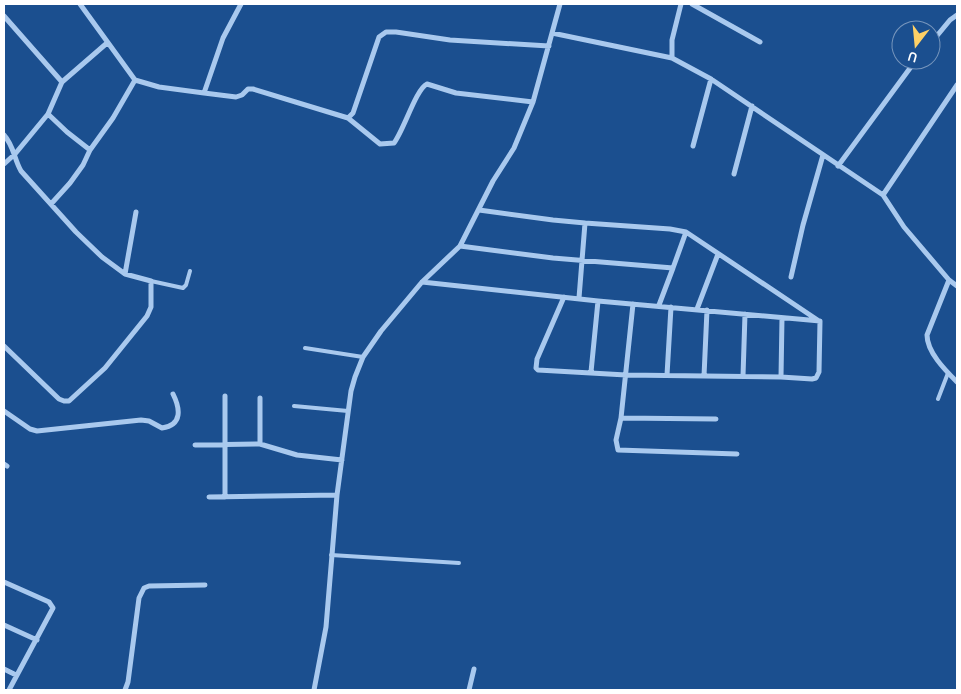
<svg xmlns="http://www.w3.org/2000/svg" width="961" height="694" viewBox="0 0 961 694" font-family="Karla,sans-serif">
	<rect width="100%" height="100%" fill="#1b4f8f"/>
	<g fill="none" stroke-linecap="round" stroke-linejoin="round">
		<path stroke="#a9c9ee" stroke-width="4" d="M151 281 183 288 186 285 190 271
			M305 348 363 357
			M938 399 948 373
			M294 406 348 411
			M331 555 459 563"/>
		<path stroke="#a9c9ee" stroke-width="5" d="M80 4 135 80 159 87 204 93 223 38 241 4
			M681 4 672 40V58L711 79 883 195 904 227 949 280 957 286
			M692 4 760 42
			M4 16 62 82 107 43
			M552 33 672 58
			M931 43 950 20 957 15
			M204 93 236 97 242 95 248 89H253L348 118 380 144 394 143C404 130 416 89 427 84L456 93 533 102
			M48 114 67 132 90 150
			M348 118 353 113 379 37 386 32H396L450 40 549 46
			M4 135C14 146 14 159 21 171L76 232 102 257 125 274 151 281V307L147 316 105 368 69 401H64L59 399 4 346
			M693 146 711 79
			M4 164 15 154 48 114 62 82
			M838 166 916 60
			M734 174 752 106
			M883 195 957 85
			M51 204 70 183 83 165 90 150 113 118 135 80
			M479 210 553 220 585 223 579 298
			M585 223 670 229 686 232 819 321
			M460 246 553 258 673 268 659 305
			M673 268 686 232
			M125 274 136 212
			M791 277 803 225 823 155
			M949 280 927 335C927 352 945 370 957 382
			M422 282 598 301 820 321
			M564 297 537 359 536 368 538 370 626 375 781 377 812 379 816 378 819 372 820 321
			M633 304 621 418 716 419
			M697 309 718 254
			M591 372 598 301
			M667 375 671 307
			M704 376 707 310
			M743 376 745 314
			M781 377 782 318
			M225 396V497
			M260 398V444
			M4 411 30 429 37 431 141 420 149 421 162 428C183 425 180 408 173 394
			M621 418 616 440 618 450 737 454
			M195 445 260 444 297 455 342 460
			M4 464 7 466
			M209 497 337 495
			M4 582 49 602 53 608 9 690
			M4 625 37 640
			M4 669 16 675
			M125 690 128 682 139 598 144 588 149 586 205 585
			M314 690 326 627 337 495 351 391 355 377 363 357 381 331 422 282 460 246 493 181 514 148 533 102 560 4
			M469 690 474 669"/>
	</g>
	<rect width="961" height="694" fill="none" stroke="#ffffff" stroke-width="10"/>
	<g transform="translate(916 45) rotate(196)"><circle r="24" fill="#1b4f8f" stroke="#7695bc"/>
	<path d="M0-4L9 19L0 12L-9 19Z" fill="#ffd166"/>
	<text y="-8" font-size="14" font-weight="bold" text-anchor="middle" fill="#ffffff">U</text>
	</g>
</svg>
